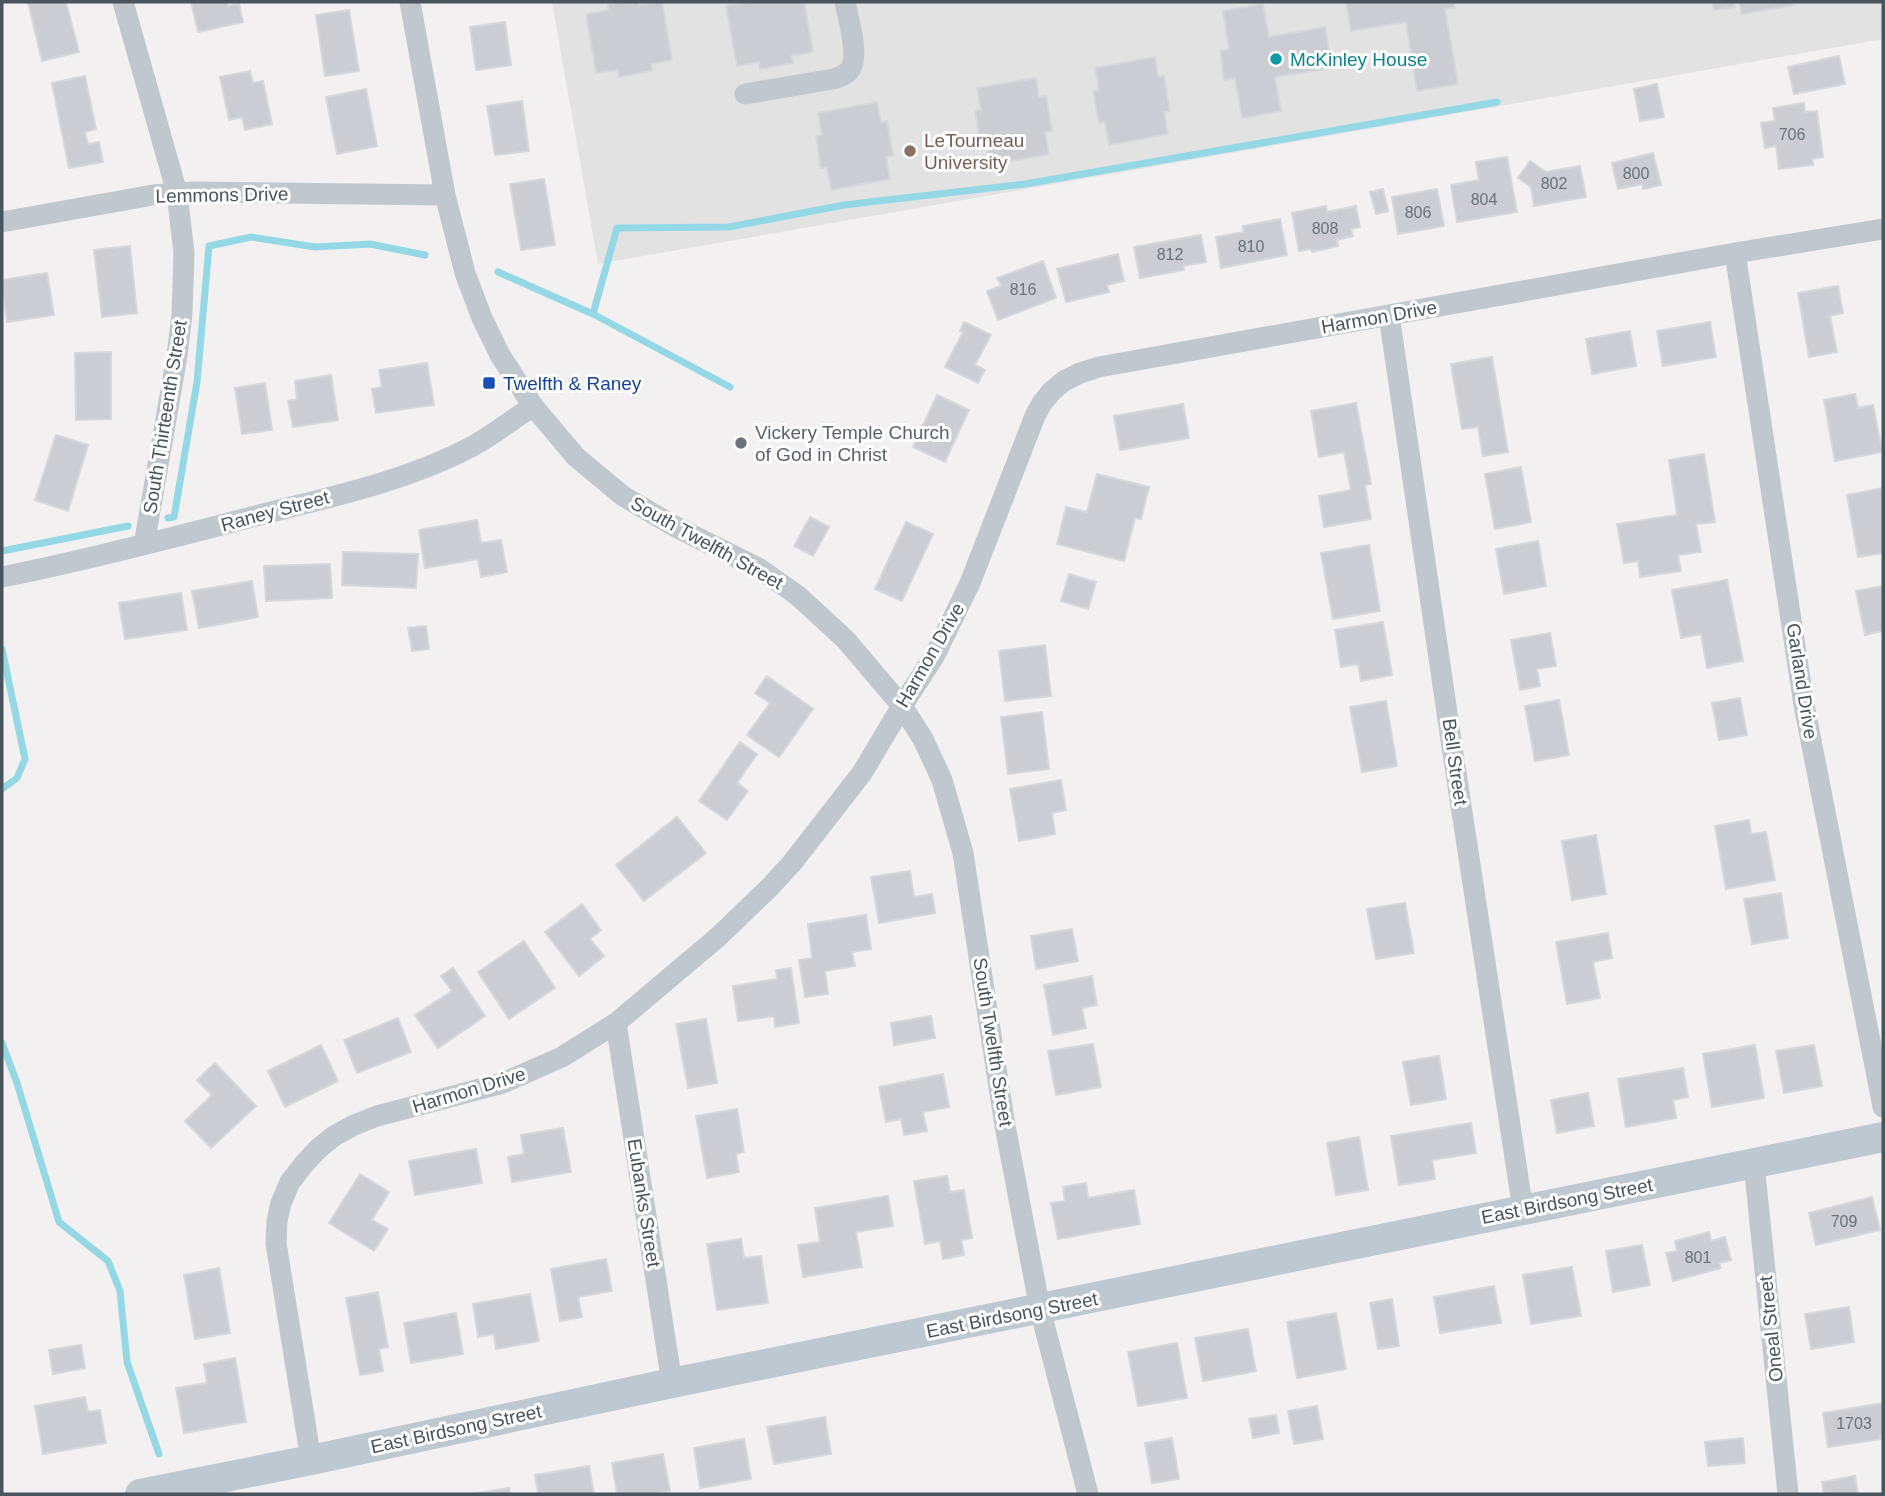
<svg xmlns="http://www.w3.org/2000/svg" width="1885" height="1496" viewBox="0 0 1885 1496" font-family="Arial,sans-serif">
	<rect width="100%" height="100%" fill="#f3f0f1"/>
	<path fill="#e3e2e2" d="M552 2H1883V39L598 264Z"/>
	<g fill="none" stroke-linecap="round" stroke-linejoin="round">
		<path stroke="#94d8e5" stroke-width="7" d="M498 272 593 314 617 228 729 227 844 205 1025 184 1497 102
			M593 314 730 387
			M168 518 174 517 197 382 209 246 251 237 315 247 370 244 425 255
			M2 551 128 526
			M2 649 25 759 17 778 2 789
			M2 1043 17 1083 59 1222 108 1261 120 1291 127 1362 159 1454"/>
	</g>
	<path fill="#cbcdd2" stroke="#d5d7db" stroke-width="2" d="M28 2H66L79 52 42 61Z
		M191 2H227L228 6 239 4 243 22 198 32Z
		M622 2H639L640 5 662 2 672 60 651 64 652 71 619 77 618 70 596 73 586 14 609 10 608 4Z
		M749 2H804L813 52 791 56 793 63 760 69 759 62 737 66 726 6Z
		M1346 2H1454L1455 8 1445 9 1458 84 1417 91 1406 22 1351 31Z
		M1712 2H1733L1735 7 1714 10Z
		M1739 2H1794V5L1742 14Z
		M1263 4 1269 37 1325 27 1332 68 1275 77 1281 111 1242 118 1235 78 1224 80 1220 51 1229 49 1223 11Z
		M349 10 359 71 325 76 316 15Z
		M505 22 511 65 476 70 470 27Z
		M1839 56 1845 84 1794 94 1788 67Z
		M1155 57 1158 77 1164 76 1170 111 1164 112 1168 134 1109 145 1105 122 1099 123 1093 91 1099 90 1095 68Z
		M250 71 253 83 263 81 272 124 245 130 242 117 229 120 220 77Z
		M85 76 96 129 85 132 88 144 99 142 103 162 69 168 52 83Z
		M1036 78 1039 97 1046 96 1052 131 1045 132 1049 154 990 165 986 142 980 143 975 111 981 110 977 88Z
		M1657 84 1664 117 1640 121 1634 89Z
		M366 89 377 146 337 154 326 97Z
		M522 101 529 151 495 155 487 106Z
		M877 102 881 122 887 121 893 156 886 157 890 179 831 190 827 167 821 168 816 136 822 135 818 113Z
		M1804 103 1805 112 1817 111 1823 157 1812 159 1813 165 1779 169 1776 146 1765 148 1761 123 1775 121 1773 108Z
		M1653 153 1661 185 1643 189 1642 184 1618 189 1612 163Z
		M1507 157 1517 212 1457 222 1451 185 1479 180 1476 162Z
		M1530 161 1546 172 1580 166 1586 197 1534 206 1531 187 1518 178Z
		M544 179 555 245 521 250 510 184Z
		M1383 189 1388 211 1376 214 1370 192Z
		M1437 189 1444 226 1398 234 1392 197Z
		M1326 206 1327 212 1356 206 1360 227 1351 229 1353 236 1337 240 1338 246 1312 252 1311 249 1299 251 1292 213Z
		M1280 219 1287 255 1221 268 1216 237 1244 232 1243 226Z
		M1201 235 1206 262 1183 266 1184 270 1140 278 1134 247Z
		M130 246 137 313 102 317 94 250Z
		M1118 254 1124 281 1107 285 1109 292 1066 302 1057 269Z
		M1043 261 1056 298 998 320 987 291 1001 286 997 278Z
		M47 273 54 315 7 322 2 280Z
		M1838 286 1843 313 1830 316 1837 352 1809 357 1798 293Z
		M964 322 991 335 975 365 985 370 978 383 945 367 963 332 960 331Z
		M1710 322 1716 357 1663 366 1657 331Z
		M1630 331 1636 366 1592 374 1586 339Z
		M111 352V419L76 420 75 353Z
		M1492 357 1508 452 1483 456 1478 427 1462 429 1451 364Z
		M427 363 434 405 376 413 372 389 382 387 379 370Z
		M331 375 338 420 293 427 288 401 297 399 295 381Z
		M265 383 272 430 242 434 235 388Z
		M1855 394 1858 408 1873 405 1882 452 1835 461 1824 400Z
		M937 395 969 410 945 462 913 447Z
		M1356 403 1371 484 1365 485 1371 519 1324 527 1319 496 1351 490 1344 452 1319 457 1311 411Z
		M1183 404 1189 438 1120 450 1114 416Z
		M56 435 88 445 68 511 35 500Z
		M1704 454 1715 522 1696 524 1701 552 1678 555 1681 571 1640 577 1638 561 1624 563 1617 524 1677 515 1669 460Z
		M1521 467 1531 522 1495 529 1485 474Z
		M1097 474 1149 487 1141 519 1135 518 1124 561 1057 544 1066 507 1087 512Z
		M1883 488V553L1858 557 1847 495Z
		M810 517 829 527 813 556 794 546Z
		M477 520 481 543 501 540 507 572 481 577 478 559 425 568 419 530Z
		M906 522 933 534 902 601 875 589Z
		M1538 541 1546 586 1504 594 1496 549Z
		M1369 545 1380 611 1333 619 1321 553Z
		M343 552 418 554 416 588 342 585Z
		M330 564 332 598 266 601 264 566Z
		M1069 574 1096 582 1088 609 1061 601Z
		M1727 580 1743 661 1707 668 1701 634 1681 638 1672 590Z
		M252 581 258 617 199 628 192 591Z
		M1883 586V631L1865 635 1856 591Z
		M181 593 187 630 125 639 119 603Z
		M1383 622 1392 675 1361 681 1358 664 1341 667 1335 630Z
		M426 626 429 649 412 651 408 628Z
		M1550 633 1556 666 1537 669 1540 686 1520 690 1511 640Z
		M1045 645 1051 696 1005 701 999 651Z
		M767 676 813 709 779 757 747 735 770 703 755 693Z
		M1740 698 1747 735 1719 740 1712 703Z
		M1559 700 1569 755 1535 761 1525 706Z
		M1386 701 1397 766 1362 772 1350 707Z
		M1042 712 1049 769 1008 774 1001 717Z
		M740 742 757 754 737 783 748 791 727 820 699 801Z
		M1061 780 1066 810 1052 813 1055 834 1019 841 1010 789Z
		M677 817 706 853 644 901 616 865Z
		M1749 820 1751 834 1766 832 1775 880 1726 889 1715 826Z
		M1596 835 1606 894 1572 900 1562 841Z
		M910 871 914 897 932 894 935 913 879 923 871 877Z
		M1781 893 1788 938 1752 944 1744 899Z
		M1405 903 1414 953 1376 959 1367 909Z
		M582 904 601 930 590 939 604 956 579 976 545 932Z
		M866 915 871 949 852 952 855 966 825 971 828 994 805 997 799 960 812 958 808 924Z
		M1072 929 1078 961 1036 969 1031 936Z
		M1608 933 1612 958 1593 962 1600 998 1567 1004 1556 942Z
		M524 941 555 988 509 1019 478 972Z
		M453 968 485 1016 438 1048 415 1015 452 991 441 976Z
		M791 968 799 1023 775 1027 774 1016 738 1021 733 986 777 979 776 970Z
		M1092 976 1097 1005 1082 1008 1086 1028 1053 1035 1044 985Z
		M931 1016 935 1038 894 1045 891 1023Z
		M398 1018 411 1052 357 1073 344 1040Z
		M706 1019 717 1083 688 1088 676 1024Z
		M1093 1044 1101 1087 1056 1095 1048 1051Z
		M321 1045 338 1081 285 1107 268 1071Z
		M1755 1045 1764 1098 1712 1107 1703 1054Z
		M1814 1045 1822 1086 1784 1093 1776 1051Z
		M1439 1056 1446 1099 1411 1105 1403 1062Z
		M215 1063 256 1106 211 1148 185 1121 212 1095 197 1080Z
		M1683 1068 1688 1097 1673 1100 1676 1118 1626 1127 1618 1079Z
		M943 1074 949 1107 923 1112 927 1131 904 1135 901 1119 886 1122 879 1087Z
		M1588 1093 1594 1126 1557 1133 1551 1100Z
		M737 1109 744 1152 736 1154 739 1172 707 1178 696 1116Z
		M1471 1123 1476 1153 1432 1160 1435 1179 1399 1185 1391 1136Z
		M563 1128 571 1172 512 1182 508 1157 524 1154 521 1135Z
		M1359 1137 1368 1190 1336 1195 1327 1143Z
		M476 1149 482 1183 415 1195 409 1161Z
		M360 1174 389 1192 372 1220 388 1229 374 1251 329 1223Z
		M947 1176 950 1192 964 1190 972 1238 961 1240 964 1255 943 1259 940 1241 925 1244 914 1181Z
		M1086 1183 1088 1198 1134 1190 1140 1224 1058 1239 1051 1203 1065 1201 1063 1187Z
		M888 1196 893 1226 856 1232 862 1267 803 1277 798 1245 820 1242 815 1208Z
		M1872 1197 1880 1230 1816 1245 1809 1213Z
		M1709 1232 1711 1241 1725 1237 1731 1260 1719 1263 1721 1268 1673 1281 1666 1253 1677 1251 1675 1241Z
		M741 1239 744 1258 761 1256 768 1303 717 1310 707 1244Z
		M1642 1245 1650 1285 1613 1292 1606 1251Z
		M606 1259 612 1291 578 1297 582 1317 560 1321 551 1269Z
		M1572 1267 1581 1316 1531 1324 1523 1275Z
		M219 1268 230 1333 195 1339 184 1275Z
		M1494 1286 1501 1323 1440 1333 1434 1297Z
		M378 1292 388 1347 379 1349 383 1371 360 1375 346 1298Z
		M530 1294 539 1341 496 1349 494 1334 478 1337 473 1304Z
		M1392 1299 1399 1346 1378 1349 1370 1303Z
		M1849 1307 1854 1342 1811 1349 1805 1314Z
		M456 1313 463 1354 411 1363 404 1323Z
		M1336 1313 1346 1369 1297 1378 1287 1322Z
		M1248 1329 1256 1371 1203 1381 1195 1338Z
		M1177 1343 1187 1398 1138 1406 1128 1352Z
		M81 1345 85 1368 53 1374 49 1350Z
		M235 1358 246 1422 184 1433 176 1388 207 1383 204 1364Z
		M85 1397 88 1412 100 1410 106 1443 43 1454 35 1406Z
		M1883 1403V1434L1880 1435 1881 1439 1828 1447 1823 1413Z
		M1317 1406 1323 1439 1294 1444 1288 1411Z
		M1276 1415 1279 1433 1253 1438 1249 1419Z
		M825 1417 831 1454 774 1464 767 1427Z
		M1172 1438 1179 1479 1152 1483 1145 1443Z
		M1743 1438 1745 1463 1708 1466 1705 1442Z
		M744 1439 751 1479 700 1488 694 1448Z
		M663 1454 670 1491 654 1494H617L612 1463Z
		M589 1466 594 1494H538L535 1475Z
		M1855 1476 1858 1494H1824L1822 1482Z
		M509 1488 510 1494H472Z"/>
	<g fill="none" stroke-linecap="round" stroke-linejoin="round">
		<path stroke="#c0c8ce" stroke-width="21" d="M123 2 177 193 184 253 182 314 177 356 144 545
			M410 2 445 195 465 273 482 318 500 355 533 406 576 457 623 496 674 526 760 569 797 595 845 639 902 706 923 739 942 780 963 853 1005 1126 1040 1309 1088 1494
			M745 94 833 79C840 77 847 75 851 68 859 53 848 18 845 2
			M2 222 153 195 194 192 445 195
			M1735 253 1804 705 1883 1107
			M1389 315 1452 747 1523 1210
			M2 577C83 561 164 540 244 519 320 499 401 484 471 447 493 435 512 420 533 406
			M616 1023 672 1383
			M1754 1164 1788 1494
			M311 1460 276 1243 277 1221 281 1203 290 1182 304 1164 318 1149 334 1136 354 1125 377 1116 503 1083 562 1057 616 1023 718 937 770 887 792 863 862 773 902 706 935 655 970 583 1035 416 1042 403 1052 391 1064 381 1080 373 1099 367 1735 253 1883 229"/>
		<path stroke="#bec8d0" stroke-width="30" d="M140 1494 311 1460 672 1383 1883 1137"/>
	</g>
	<circle fill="#0f9aa8" stroke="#fff" stroke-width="2.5" cx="1276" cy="59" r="7"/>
	<circle fill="#8d6e63" stroke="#fff" stroke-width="2.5" cx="910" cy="151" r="7"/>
	<rect fill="#1a4fb4" stroke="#fff" stroke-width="2.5" x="482" y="376" width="14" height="14" rx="3.5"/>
	<circle fill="#6b7280" stroke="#fff" stroke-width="2.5" cx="741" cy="443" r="7"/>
	<g text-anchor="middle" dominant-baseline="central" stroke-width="6" stroke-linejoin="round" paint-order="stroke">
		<g font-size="16" fill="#6a727a">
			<text x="1792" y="134">706</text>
			<text x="1636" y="173">800</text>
			<text x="1554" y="183">802</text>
			<text x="1484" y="199">804</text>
			<text x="1418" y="212">806</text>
			<text x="1325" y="228">808</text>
			<text x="1251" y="246">810</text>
			<text x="1170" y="254">812</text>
			<text x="1023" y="289">816</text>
			<text x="1844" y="1221">709</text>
			<text x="1698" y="1257">801</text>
			<text x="1854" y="1423">1703</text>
		</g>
		<g font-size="19" fill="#0d838f" stroke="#fff" text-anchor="start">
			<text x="1290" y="59">McKinley House</text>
		</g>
		<g font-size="19" fill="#785e54" stroke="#fff" text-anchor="start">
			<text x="924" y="140">LeTourneau<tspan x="924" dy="22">University</tspan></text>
		</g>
		<g font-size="19" fill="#4a545c" stroke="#fff">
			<text transform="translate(222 195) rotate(-1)">Lemmons Drive</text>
			<text transform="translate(1379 317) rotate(-10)">Harmon Drive</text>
			<text transform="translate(165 417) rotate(-81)">South Thirteenth Street</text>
			<text transform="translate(275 511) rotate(-15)">Raney Street</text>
			<text transform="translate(707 543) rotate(29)">South Twelfth Street</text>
			<text transform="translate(930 655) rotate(-60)">Harmon Drive</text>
			<text transform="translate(1802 681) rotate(81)">Garland Drive</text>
			<text transform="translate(1455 762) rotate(82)">Bell Street</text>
			<text transform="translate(993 1042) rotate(81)">South Twelfth Street</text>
			<text transform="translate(469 1090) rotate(-17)">Harmon Drive</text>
			<text transform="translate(1567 1201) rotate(-11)">East Birdsong Street</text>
			<text transform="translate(644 1203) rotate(81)">Eubanks Street</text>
			<text transform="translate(1012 1315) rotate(-11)">East Birdsong Street</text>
			<text transform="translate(1771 1329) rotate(-96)">Oneal Street</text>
			<text transform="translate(456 1429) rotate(-12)">East Birdsong Street</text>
		</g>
		<g font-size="19" fill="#164399" stroke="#fff" text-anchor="start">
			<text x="503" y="383">Twelfth &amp; Raney</text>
		</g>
		<g font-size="19" fill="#5b616d" stroke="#fff" text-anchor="start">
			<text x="755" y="432">Vickery Temple Church<tspan x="755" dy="22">of God in Christ</tspan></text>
		</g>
	</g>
	<rect width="1885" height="1496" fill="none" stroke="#4a545c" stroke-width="7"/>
</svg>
